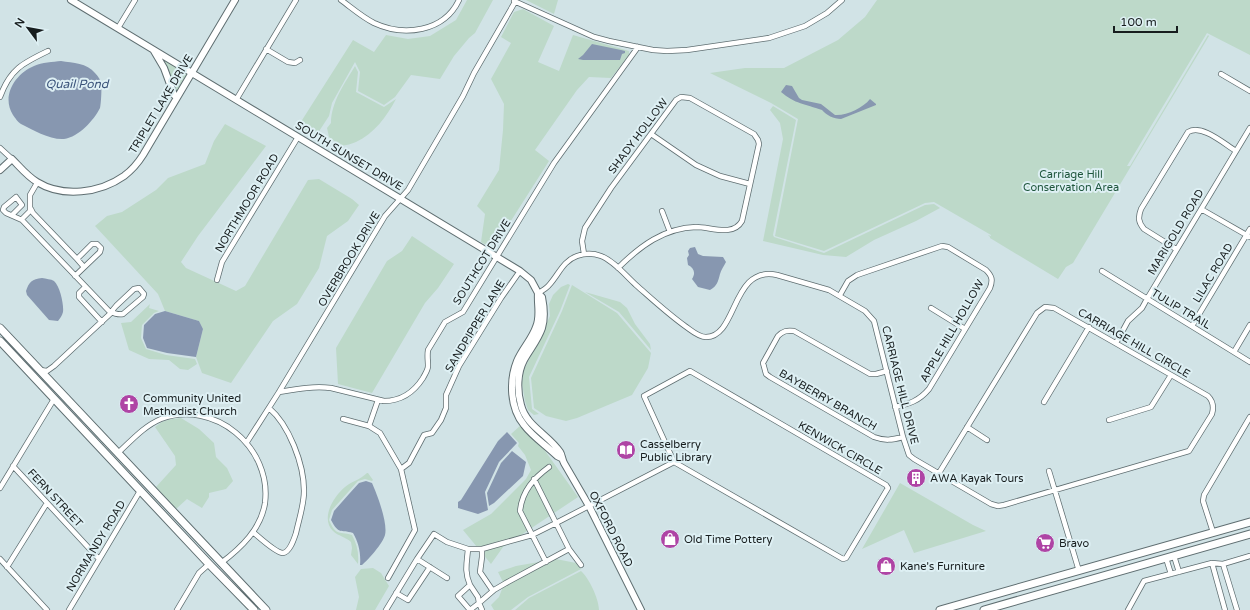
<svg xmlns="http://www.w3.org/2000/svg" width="1250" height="610" viewBox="0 0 1250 610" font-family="'Varela Round',sans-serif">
	<rect width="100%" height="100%" fill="#d1e3e6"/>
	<path fill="#bdd9c9" d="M467 0H493L475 33 469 38 454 56 440 79 411 75 395 97 384 105 358 91 360 72 355 62 332 103 329 116 314 139 297 128 353 40 374 52 386 35 408 39 430 36 456 20Z
		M526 0H558L554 14Z
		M877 0H1250V55L1207 33 1127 166H1130L1208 35 1209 36 1073 263 1066 267 1058 279 990 238V237L988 235 991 236V235L934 202 925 203 824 251 775 236 798 119 771 103 710 73 745 68H784L838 40 865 17Z
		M523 9 554 26 538 62 559 71 573 35 629 51V55L611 78 589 77 577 90 535 150 549 161 493 249 481 242 485 214 477 206 499 170 503 130 504 104 491 79 511 43 501 37 514 12Z
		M162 58 188 73 176 93Z
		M355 66 358 72 356 92 384 107 396 99C387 116 374 134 356 142 352 144 346 145 341 146L329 137 327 128 331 123C331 102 345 83 355 66Z
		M773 106 796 120 773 235 774 237 824 253 925 205 934 204 940 208 916 221 874 240 846 257 823 255 763 241 783 139 780 123 770 110Z
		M225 124 266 146 198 236 181 262 186 268 236 291 245 286 308 180 319 179 352 199 359 205 348 221 327 236 319 268 297 304 273 321 231 383 202 373 196 357 203 329 199 321 165 311 158 294 95 226 107 216 122 212 156 190 168 178 205 164 214 141Z
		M412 236 454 264 438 288 425 303 372 393 338 384 336 348 387 261 402 251Z
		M568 284 570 285 560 311 529 377 532 409 539 414 534 415 528 410 525 401 522 383 524 370 550 316 549 304 553 295 561 287Z
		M572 285 617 313 651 353 648 368 632 395 577 418 566 421 546 416 534 408 531 378 562 311Z
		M585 292 620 302 627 308 635 324 650 344 651 350 619 312Z
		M150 304 149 308 159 311 154 313 142 325 141 338 146 349 166 355 195 359 197 364 188 370 180 369 169 360 149 359 129 350 121 323 131 322Z
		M181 418 199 429 214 443 216 457 227 468 233 481 226 489 209 493V497L202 508 187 499 176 509 156 487 176 465 175 456 155 427C163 420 170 419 181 418Z
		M521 425 543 448 578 497 503 547 491 564 463 530 491 514 526 479 531 470 525 455 518 446 519 443 511 434Z
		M367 473H368L373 480 372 481 365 479 358 481 332 510 329 520C336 536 338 531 352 535 357 544 359 553 358 564L351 555 352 548 351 542C346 537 338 536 333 531 320 518 334 496 345 487 352 481 360 480 367 473Z
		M900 483 973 525 986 531 914 553 904 530 862 549Z
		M556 559 576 563 581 569 528 597 511 610H494L491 605 499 597 504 584 498 572 516 566Z
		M373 568 381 573 389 586 375 610H356L359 597 355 577 361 569Z
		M581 571C589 578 599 599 599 610H515L529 598Z"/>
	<path fill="#8797b0" d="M592 44 621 50 625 51V53L622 54 620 60H583L578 59 583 55Z
		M61 61C73 63 87 63 95 73 97 75 101 80 101 83 102 87 101 104 100 108 94 120 79 137 64 139 50 140 33 130 21 124 17 121 16 119 13 115 1 96 15 74 34 66 42 62 53 62 61 61Z
		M786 85 792 86 799 98 802 100 821 104 835 115C846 116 863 108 870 99L876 104V105L841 119C834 119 826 115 822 110 805 104 795 104 781 92Z
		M695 247 698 254 703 256 723 257 726 262C724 266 721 270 720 274 718 282 717 286 710 290L698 287 692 279C696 273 694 268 688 265L687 258 689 255 688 251 690 248Z
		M42 278C46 279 51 279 54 281 60 286 64 305 63 312 62 316 60 318 58 321L49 320 27 295 26 291C29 282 32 279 42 278Z
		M165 311 199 321 203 329 196 357 167 353 147 348 143 338 144 325 155 314Z
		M507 432 517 443 499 462 485 492 488 510 478 514 458 508V502L461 500 498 441Z
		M512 451 526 462 523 476 494 503 489 506 487 493 501 463Z
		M366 481 372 483C377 494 388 523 385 535 383 543 369 559 362 565H360C361 554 359 543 353 533 340 529 339 535 331 520L334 511 349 494 359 483Z"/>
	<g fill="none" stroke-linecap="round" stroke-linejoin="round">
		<defs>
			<path id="street" d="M341 0C352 8 362 17 374 23 404 37 444 32 459 0
				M514 1 594 37 609 41 638 47 653 50 667 51 687 50 769 38 805 26 827 13 842 0
				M118 28 135 0
				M266 49 288 62 295 63 300 60
				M1221 74 1250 91
				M0 97C10 69 23 63 48 51
				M236 100 296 0
				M651 134 696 165 720 176 750 184
				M0 148 12 159
				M31 209 33 213 77 259
				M1201 209 1250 237
				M662 211 670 232
				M12 215 22 205 16 197 4 207 3 210 6 213 22 220 109 311C113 313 119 315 123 314L143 297 144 294 139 288 134 289 116 306C114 308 112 311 111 313L54 366 47 371 40 370
				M22 219 30 211V195L37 183
				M1176 249 1144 229C1138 222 1138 217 1141 209L1188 132C1202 124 1223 143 1236 151
				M584 254 582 241 585 228 611 188 676 100 681 97 690 98 754 134 758 140 759 144 742 221C733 237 711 227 696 227 664 228 640 246 618 268
				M1102 271 1250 362
				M75 276 100 252 101 248 97 244H92L77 259 84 267
				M217 280 222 262 228 252 298 137
				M85 287 79 293V297L102 322
				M538 293C542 291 547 288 550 284 559 274 563 261 577 256 585 253 593 253 601 256 614 261 625 275 636 285 652 299 667 313 685 326 691 330 698 337 706 337 738 337 731 265 777 275L829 290 865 311 874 321 903 437 909 455 914 459 991 504 998 506 1004 505 1189 451 1212 414C1214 407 1213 401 1208 396L1054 308 1045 307 1037 313 939 473
				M840 295 848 281 857 275 942 246 948 247 986 270C992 276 993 280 990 288L929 389C919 401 909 404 895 407
				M931 308 965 329
				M1192 326 1250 229
				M1116 343 1128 321 1142 308 1147 299 1250 128
				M1234 352 1250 325
				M887 371 876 374H870L794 331C787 330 783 331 778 336L763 363 766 374 770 377 874 437C885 441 892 440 903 437
				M279 392C297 389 313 386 331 388L384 401C401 401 414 392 423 378 425 374 428 370 428 366 428 360 427 356 428 350L445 322 463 312 554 163 638 47
				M1044 402 1089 327
				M343 419 369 426 380 433 401 469 415 530 388 578
				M1109 420 1151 407 1171 375
				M369 426 378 400
				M967 427 987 440
				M247 442 279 392 385 216 408 190 463 96 474 73 515 2
				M118 453C131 441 144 426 161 419 214 399 272 447 265 503 261 529 241 548 221 563
				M13 466 99 559
				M401 469 409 463 424 435 432 433 441 420 446 408V395L459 366 501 298 520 271
				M1049 471 1079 571
				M0 488 54 399
				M253 532C259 537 276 553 283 553 290 552 294 539 296 533 299 519 304 505 304 491 304 464 289 425 269 408
				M1213 532 1203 501 1204 495 1250 417
				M482 549 532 535 556 523 534 479
				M569 549 581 565
				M1174 556 1179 572
				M1166 558 1171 574
				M0 559 47 610
				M546 562 520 511C522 491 534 478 549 467
				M1212 563 1223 564
				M7 567 47 503
				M447 578 417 559 434 534 447 542 468 549
				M470 585C464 572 467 562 468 549H482V557L480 572 493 591
				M470 585 478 597 479 603 470 610 458 596Z
				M396 593 408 600 430 567
				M69 610 140 491
				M177 610 199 573 209 564
				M386 610 417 559
				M482 610 479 603 494 590 506 583 569 549 556 523 674 462 843 559 846 558 888 488 886 485 690 371 644 396 674 462
				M1128 610 1144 581 1212 563 1225 610
				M1237 610 1223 564 1250 556"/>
			<path id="secondary" d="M71 0 520 271 531 280 538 293 542 297C544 307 545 318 542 328 538 340 530 349 524 360 517 373 517 391 521 405 526 426 549 435 560 452 562 455 562 459 564 463L589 506 641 610
				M154 51 164 68 174 95 177 97
				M0 170 12 159C20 167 27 176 37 182 63 198 100 193 124 176 132 170 138 163 143 155L235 0
				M538 293C537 305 541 316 536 327 532 339 522 349 517 361 509 381 510 408 524 425 533 437 547 446 557 456L561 458"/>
			<path id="primary" d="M0 328 266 610
				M0 341 209 564 254 610
				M940 610 1250 522
				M984 610 1250 534"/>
		</defs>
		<use href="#street" stroke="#5f6e71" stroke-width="6"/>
		<use href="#secondary" stroke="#5f6e71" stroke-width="8"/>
		<use href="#primary" stroke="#5f6e71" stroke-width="9"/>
		<use href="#street" stroke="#fff" stroke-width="4.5"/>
		<use href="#secondary" stroke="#fff" stroke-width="6"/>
		<use href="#primary" stroke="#fff" stroke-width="7"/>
	</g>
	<defs>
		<symbol id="church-disc" viewBox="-11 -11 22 22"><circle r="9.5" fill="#af44a5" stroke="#def0f4"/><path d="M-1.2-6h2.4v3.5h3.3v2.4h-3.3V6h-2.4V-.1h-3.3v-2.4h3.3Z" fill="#fff"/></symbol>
		<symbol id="library-disc" viewBox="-11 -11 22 22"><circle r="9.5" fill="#af44a5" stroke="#def0f4"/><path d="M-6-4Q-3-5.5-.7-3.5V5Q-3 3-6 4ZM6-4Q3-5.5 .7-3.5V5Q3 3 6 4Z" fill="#fff"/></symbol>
		<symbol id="building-disc" viewBox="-11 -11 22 22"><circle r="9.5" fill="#af44a5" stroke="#def0f4"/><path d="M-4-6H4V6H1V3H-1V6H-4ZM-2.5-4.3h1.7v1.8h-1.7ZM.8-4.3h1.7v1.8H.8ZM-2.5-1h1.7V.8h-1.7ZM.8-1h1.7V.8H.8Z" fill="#fff"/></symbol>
		<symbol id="shop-disc" viewBox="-11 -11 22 22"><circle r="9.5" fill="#af44a5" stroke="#def0f4"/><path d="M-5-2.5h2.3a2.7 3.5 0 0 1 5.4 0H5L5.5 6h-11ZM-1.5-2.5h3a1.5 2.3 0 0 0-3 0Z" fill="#fff"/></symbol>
		<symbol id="supermarket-disc" viewBox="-11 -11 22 22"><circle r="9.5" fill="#af44a5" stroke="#def0f4"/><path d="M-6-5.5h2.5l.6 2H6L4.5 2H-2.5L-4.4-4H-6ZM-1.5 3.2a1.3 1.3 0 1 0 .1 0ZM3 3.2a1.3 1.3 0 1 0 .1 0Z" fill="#fff"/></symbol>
	</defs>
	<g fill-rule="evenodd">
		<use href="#church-disc" x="118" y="393" width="22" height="22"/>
		<use href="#library-disc" x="615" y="439" width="22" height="22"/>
		<use href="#building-disc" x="905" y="467" width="22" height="22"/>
		<use href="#shop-disc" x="659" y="528" width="22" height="22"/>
		<use href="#supermarket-disc" x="1034" y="532" width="22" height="22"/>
		<use href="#shop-disc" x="875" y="555" width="22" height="22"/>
	</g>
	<g text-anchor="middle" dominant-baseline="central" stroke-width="4" stroke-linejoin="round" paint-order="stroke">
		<g font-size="11" fill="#171d1e" stroke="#def0f4">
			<text transform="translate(161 104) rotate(-59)">TRIPLET LAKE DRIVE</text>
			<text transform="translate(638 136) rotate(-53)">SHADY HOLLOW</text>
			<text transform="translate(349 156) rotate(31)">SOUTH SUNSET DRIVE</text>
			<text transform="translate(247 203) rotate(-59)">NORTHMOOR ROAD</text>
			<text transform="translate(1176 232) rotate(-59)">MARIGOLD ROAD</text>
			<text transform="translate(349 259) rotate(-59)">OVERBROOK DRIVE</text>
			<text transform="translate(482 262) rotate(-58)">SOUTHCOT DRIVE</text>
			<text transform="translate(1213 273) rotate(-59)">LILAC ROAD</text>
			<text transform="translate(1181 309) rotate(31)">TULIP TRAIL</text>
			<text transform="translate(475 326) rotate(-59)">SANDPIPPER LANE</text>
			<text transform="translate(952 331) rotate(-60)">APPLE HILL HOLLOW</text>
			<text transform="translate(1134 343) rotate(30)">CARRIAGE HILL CIRCLE</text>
			<text transform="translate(900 385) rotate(76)">CARRIAGE HILL DRIVE</text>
			<text transform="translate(828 400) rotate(30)">BAYBERRY BRANCH</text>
			<text transform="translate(840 448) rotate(30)">KENWICK CIRCLE</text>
			<text transform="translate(55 498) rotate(47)">FERN STREET</text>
			<text transform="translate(611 529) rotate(63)">OXFORD ROAD</text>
			<text transform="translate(96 546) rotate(-59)">NORMANDY ROAD</text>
		</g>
		<g font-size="11" fill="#1f563d" stroke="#def0f4">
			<text x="1071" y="174">Carriage Hill<tspan x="1071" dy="13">Conservation Area</tspan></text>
		</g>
		<g font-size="11" fill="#171d1e" stroke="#def0f4" text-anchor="start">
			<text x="143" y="398">Community United<tspan x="143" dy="13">Methodist Church</tspan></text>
			<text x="640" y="444">Casselberry<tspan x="640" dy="13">Public Library</tspan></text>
			<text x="930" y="478">AWA Kayak Tours</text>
			<text x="684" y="539">Old Time Pottery</text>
			<text x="1059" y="543">Bravo</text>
			<text x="900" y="566">Kane's Furniture</text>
		</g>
		<g font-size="12" font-style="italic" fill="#3a537a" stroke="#def0f4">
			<text x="77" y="84">Quail Pond</text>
		</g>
	</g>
	<g transform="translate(28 28) rotate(302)" stroke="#def0f4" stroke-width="3" paint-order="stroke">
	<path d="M0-3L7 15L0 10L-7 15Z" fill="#171d1e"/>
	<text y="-6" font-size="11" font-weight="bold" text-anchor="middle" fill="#171d1e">N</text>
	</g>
	<path d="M1114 26v6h63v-6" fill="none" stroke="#171d1e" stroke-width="2"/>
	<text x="1120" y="26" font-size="12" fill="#171d1e" stroke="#def0f4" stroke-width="3" paint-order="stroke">100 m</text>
</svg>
